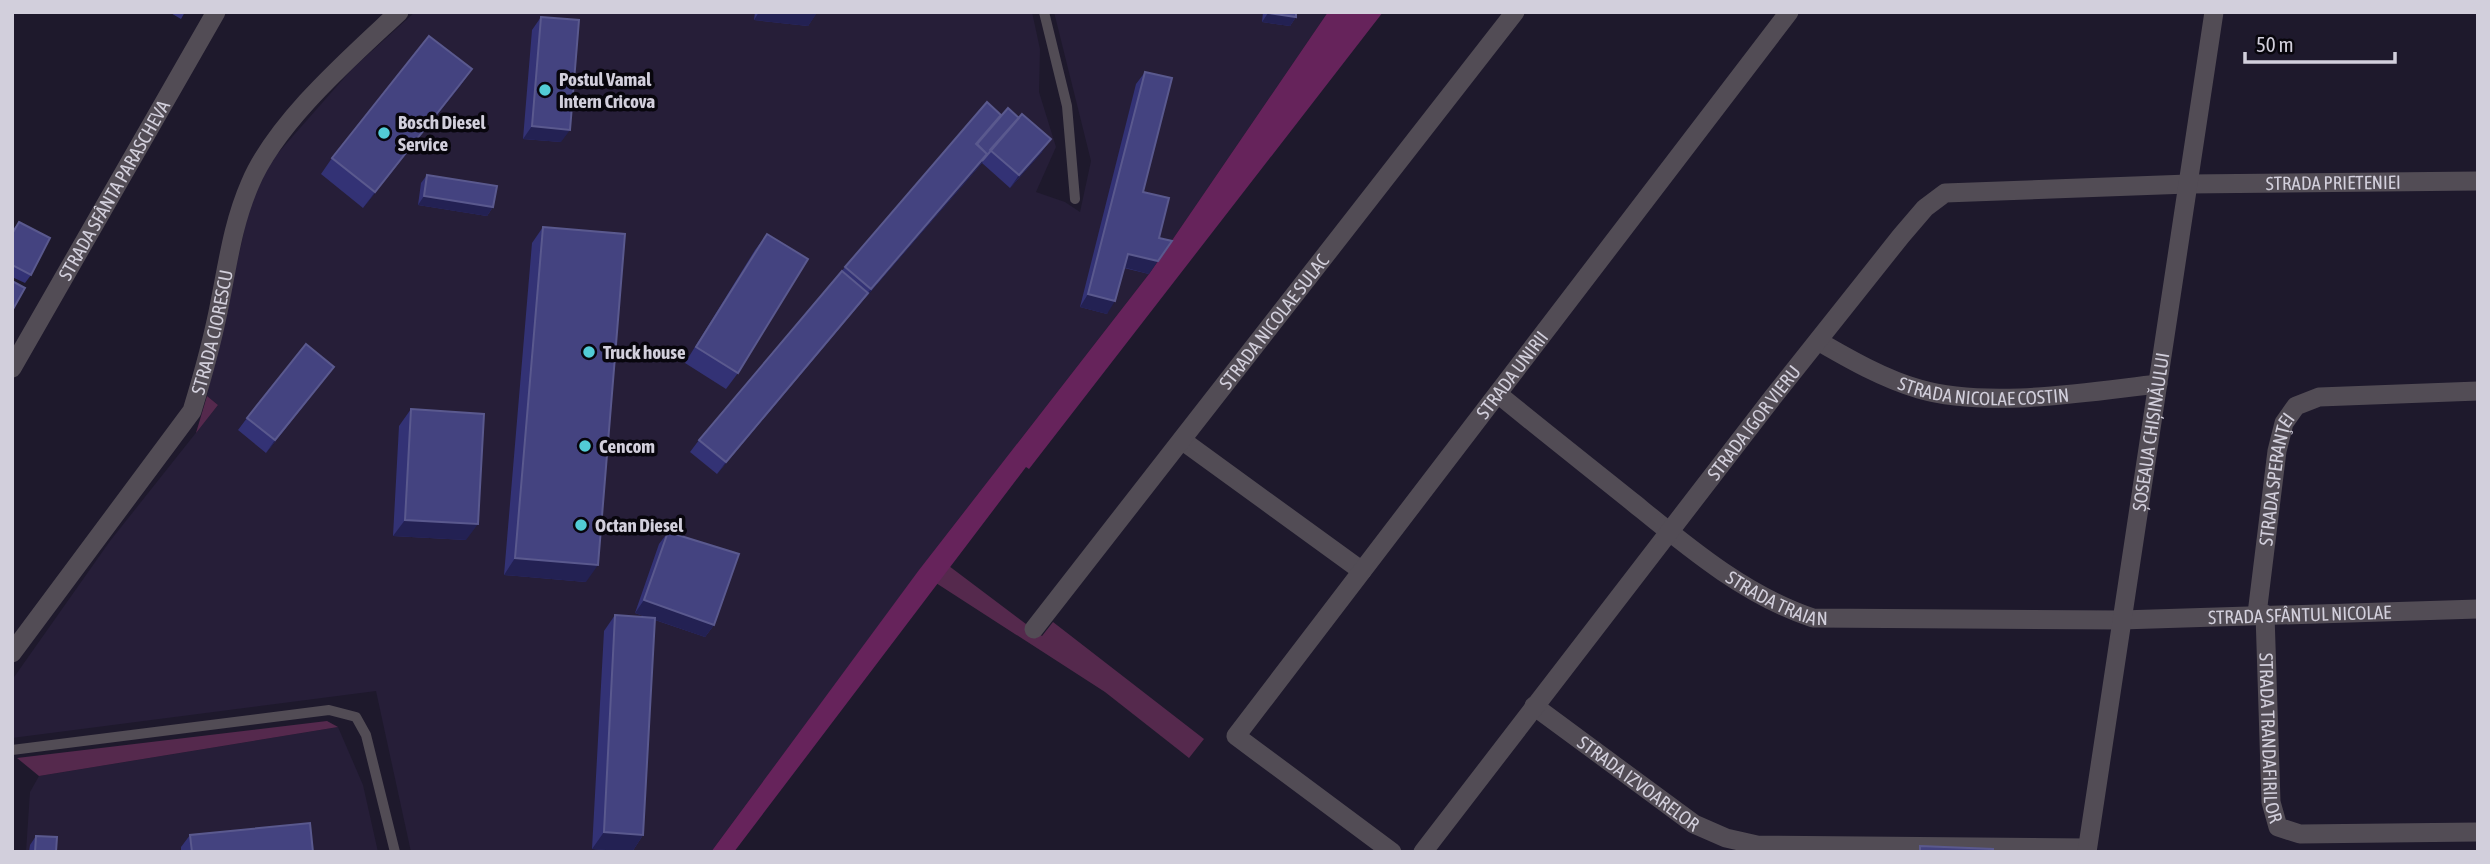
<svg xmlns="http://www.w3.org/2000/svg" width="2490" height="864" viewBox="0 0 2490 864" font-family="'Asap Condensed',sans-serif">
	<rect width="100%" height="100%" fill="#1e192c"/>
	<path fill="#261e38" d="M415 12H1032L1040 49 1039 92 1056 147 1036 192 1065 202 1080 212 1091 161 1054 12H1328L1149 274 930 556 711 852H411L376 691 12 738V680L110 541 218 405 207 396 250 205 271 161 352 69Z
		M338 727 363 785 378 852H26L30 792 39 776Z"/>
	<path fill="#55294d" d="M207 396 218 405 196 433Z
		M949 566 1042 636 1053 622 1204 739 1189 758 1105 692 936 583Z
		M327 721 338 727 39 776 17 758Z"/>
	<path fill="#66235b" d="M1328 12H1383L1029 469 1026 467 734 852H711L919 570 1149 274Z"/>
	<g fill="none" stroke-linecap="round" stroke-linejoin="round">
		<path stroke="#524c55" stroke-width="10" d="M1044 12 1067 106 1075 199
			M12 750 329 710 356 717 366 735 395 852"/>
		<g stroke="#524c55" stroke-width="19">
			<path id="s1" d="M1818 341C1849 359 1884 379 1919 389 1989 409 2087 392 2158 384"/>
			<path id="s2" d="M12 368 216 12"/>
			<path id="s3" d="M1498 394C1543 431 1589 467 1635 504 1689 548 1746 596 1813 618L2121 620 2478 609"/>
			<path d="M1183 441 1362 571"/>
			<path id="s4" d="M2257 614 2277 451 2284 423 2296 406 2319 397 2478 391"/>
			<path id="s5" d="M2265 614 2271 802 2278 827 2300 834 2478 832"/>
			<path id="s6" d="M1034 629 1515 12"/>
			<path id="s7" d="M12 653 192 411C203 375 213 339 220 302 228 262 233 223 250 184 276 122 350 58 399 12"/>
			<path id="s8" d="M1534 706 1694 824 1726 838 1757 845 2087 848"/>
			<path id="s9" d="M1392 852 1236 736 1789 12"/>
			<path id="s10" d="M1423 852 1773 397 1901 236 1925 208 1945 193 2188 184 2478 181"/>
		</g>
		<path stroke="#524c55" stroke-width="19" id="s11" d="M2087 852 2214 12"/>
	</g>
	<path fill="#333275" d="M169 12H185L181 19Z
		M755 12H817L808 26 754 20Z
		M1263 12H1296V17L1290 26 1262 22Z
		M541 17 561 142 523 139 532 30Z
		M472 69 460 86 363 208 321 174 332 158Z
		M1145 72 1143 192 1149 274 1124 268 1107 314 1080 307 1136 84Z
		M995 123 1042 152 1010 188 982 163 859 305 717 474 690 452 699 440 845 267Z
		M427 175 493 207 487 216 418 205 421 183Z
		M19 222 31 275 25 283 12 277V231Z
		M543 227 586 582 504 575 532 243Z
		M767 234 738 373 726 389 685 363 755 250Z
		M334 367 266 453 238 430 247 418Z
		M411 409 466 540 393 536 399 426Z
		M668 532 714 625 705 637 655 620 643 835 632 852 592 849 604 631 615 615 646 617 635 613 659 544Z
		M190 835 313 852H181V847Z
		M36 836 56 852H29L30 845Z"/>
	<path fill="#232153" d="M759 12H808L817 13 808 26 754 20Z
		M1268 13 1296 17 1290 26 1262 22Z
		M472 69 460 86 363 208 375 192Z
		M532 126 570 130 561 142 523 139Z
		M1051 139 1042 152 1010 188 1019 175Z
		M987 154 982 163 859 305 717 474 726 462 871 289Z
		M424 196 493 207 487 216 418 205Z
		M1128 254 1158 261 1149 274 1119 266Z
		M1088 294 1115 301 1107 314 1080 307Z
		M334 367 325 379 266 453 275 440Z
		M405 520 478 524 466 540 393 536Z
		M515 558 598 565 586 582 504 575Z
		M644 600 714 625 705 637 635 613Z
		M604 832 643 835 632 852 592 849Z"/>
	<path fill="#444380" stroke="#5a598e" stroke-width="2" d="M1268 12H1296V17L1268 13Z
		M541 17 579 20 570 130 532 126Z
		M429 36 472 69 375 192 332 158Z
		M1145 72 1172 78 1143 192 1169 198 1159 238 1172 241 1158 261 1128 254 1115 301 1088 294Z
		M987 102 1001 115 976 144 987 154 871 289 845 267Z
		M1008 108 1019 118 982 161 987 154 977 144Z
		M1022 114 1051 139 1019 175 990 150Z
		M427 175 497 186 493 207 424 196Z
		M19 222 50 238 31 275 12 265V234Z
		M543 227 625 234 598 565 515 558Z
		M767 234 808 259 738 373 696 347Z
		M842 271 868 293 726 462 699 440Z
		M12 281 25 288 12 311Z
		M306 344 334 367 275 440 247 418Z
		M411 409 484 414 478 524 405 520Z
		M668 532 739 554 714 625 644 600Z
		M615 615 655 618 643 835 604 832Z
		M310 823 313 852H192L190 835Z
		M36 836 57 837 56 852H35Z
		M1920 846 1993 849V852H1920Z"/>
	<g fill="#52ccd6" stroke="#08060d" stroke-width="2.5">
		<circle cx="545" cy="90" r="7"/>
		<circle cx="384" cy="133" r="7"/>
		<circle cx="589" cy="352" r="7"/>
		<circle cx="585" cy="446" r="7"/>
		<circle cx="581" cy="525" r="7"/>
	</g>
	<g text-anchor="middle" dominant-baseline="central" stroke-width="7" stroke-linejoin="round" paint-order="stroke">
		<g font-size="19" font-weight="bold" fill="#d2cfdc" stroke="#08060d" text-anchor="start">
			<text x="559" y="79">Postul Vamal<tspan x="559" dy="22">Intern Cricova</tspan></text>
			<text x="398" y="122">Bosch Diesel<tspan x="398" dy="22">Service</tspan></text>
			<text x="603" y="352">Truck house</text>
			<text x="599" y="446">Cencom</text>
			<text x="595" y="525">Octan Diesel</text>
		</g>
		<g font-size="19" fill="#d2cfdc" stroke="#08060d">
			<text stroke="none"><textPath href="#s10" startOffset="1230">STRADA PRIETENIEI</textPath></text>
			<text stroke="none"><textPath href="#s2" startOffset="205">STRADA SFÂNTA PARASCHEVA</textPath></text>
			<text stroke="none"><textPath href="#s6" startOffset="390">STRADA NICOLAE SULAC</textPath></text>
			<text stroke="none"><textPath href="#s7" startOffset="383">STRADA CIORESCU</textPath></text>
			<text stroke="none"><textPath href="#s9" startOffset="649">STRADA UNIRII</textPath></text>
			<text stroke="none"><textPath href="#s1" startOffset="177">STRADA NICOLAE COSTIN</textPath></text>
			<text stroke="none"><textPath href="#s10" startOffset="542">STRADA IGOR VIERU</textPath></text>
			<text stroke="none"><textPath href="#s11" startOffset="425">ȘOSEAUA CHIȘINĂULUI</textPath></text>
			<text stroke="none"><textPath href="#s4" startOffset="136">STRADA SPERANŢEI</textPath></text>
			<text stroke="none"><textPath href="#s3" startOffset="348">STRADA TRAIAN</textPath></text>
			<text stroke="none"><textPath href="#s3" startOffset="875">STRADA SFÂNTUL NICOLAE</textPath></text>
			<text stroke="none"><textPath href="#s5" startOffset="124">STRADA TRANDAFIRILOR</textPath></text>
			<text stroke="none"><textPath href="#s8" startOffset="130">STRADA IZVOARELOR</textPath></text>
		</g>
	</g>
	<rect width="2490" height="864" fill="none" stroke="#d2cfdc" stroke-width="28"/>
	<path d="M2245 52v10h150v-10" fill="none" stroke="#d2cfdc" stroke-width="3.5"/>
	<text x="2256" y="52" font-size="21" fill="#d2cfdc" stroke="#08060d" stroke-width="5" paint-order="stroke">50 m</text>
</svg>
